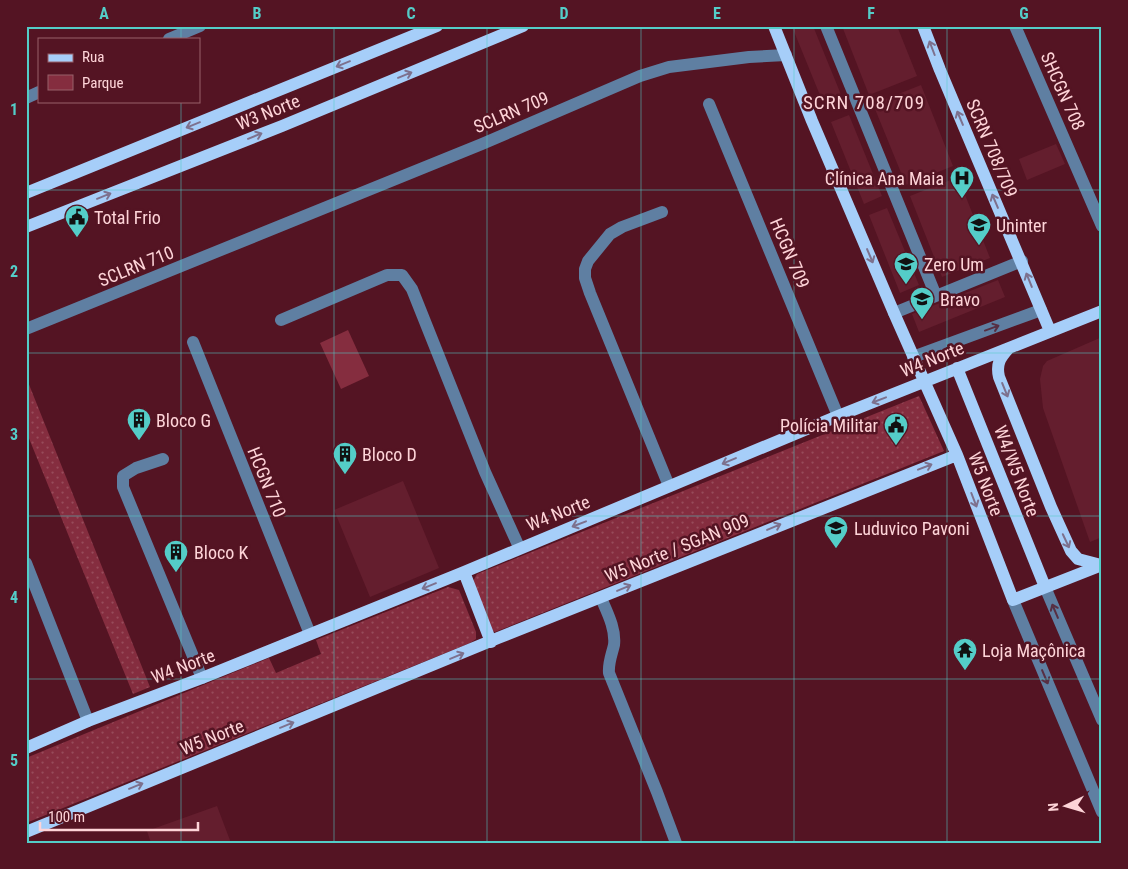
<svg xmlns="http://www.w3.org/2000/svg" width="1128" height="869" viewBox="0 0 1128 869" font-family="'Roboto Condensed',sans-serif">
	<defs>
		<pattern id="green-dots" width="8" height="8" patternUnits="userSpaceOnUse" patternTransform="scale(1.25)"><rect width="8" height="8" fill="#852d3f"/><path d="M2 2h.1M6 6h.1" fill="none" stroke="#974b5a" stroke-width="1.8" stroke-linecap="round"/></pattern>
	</defs>
	<rect width="100%" height="100%" fill="#541423"/>
	<path fill="#641e2e" d="M801 26H813L844 102 826 110 793 29Z
		M842 26H897L917 76 869 95Z
		M921 85 953 166 906 185 873 104Z
		M849 115 882 196 864 204 831 122Z
		M1056 144 1065 164 1027 180 1019 159Z
		M958 177 990 258 942 277 910 196Z
		M887 208 919 285 900 293 869 215Z
		M998 280 1005 297 919 332 912 314Z
		M1102 337V537L1090 542 1043 408 1040 379 1043 366 1047 361Z
		M403 481 439 568 370 597 334 510Z
		M217 806 231 843H151L147 831Z"/>
	<path fill="url(#green-dots)" d="M26 377 150 687 133 694 26 431Z
		M919 396 944 451 495 632 491 630 472 583 477 574Z
		M448 587 459 590 476 632V639L470 643 26 823V758L269 658 276 673 321 654 316 640Z"/>
	<path fill="#852d3f" d="M348 330 369 376 341 389 320 343Z"/>
	<g fill="none" stroke-linecap="round" stroke-linejoin="round">
		<path stroke="#5f7fa2" stroke-width="12" d="M826 26 936 296
			M1015 26 1102 226
			M169 39 200 26
			M26 98 39 92
			M709 104 838 416
			M662 212 622 227 610 234 588 261 585 269V278L590 293 669 486
			M894 313 1022 261
			M281 320 387 275H402L412 289 485 472 519 547
			M26 329 482 144 640 76 669 67 749 57 786 55
			M193 342 310 634
			M913 357 1041 310
			M163 459 136 468 123 476V487L202 678
			M26 563 88 721
			M1045 587 1102 720
			M601 598C607 612 616 629 614 645 612 654 608 663 609 673L657 792 676 843
			M1013 600 1102 812"/>
		<path stroke="#a6cef9" stroke-width="12" d="M774 26 812 121 894 313 957 455 1013 600 1102 565
			M923 26 940 70 1050 331
			M26 193 437 26
			M26 227 282 126 523 26
			M1008 349C1000 358 996 364 999 377L1051 507 1071 551 1078 559 1101 565
			M957 368 1045 587
			M464 572 491 642
			M26 748 88 721 202 678 464 572 838 416 1102 311
			M26 832 498 638 957 455"/>
	</g>
	<defs><path id="oneway-shaft" d="M-6 0H5M1.5-3L5.5 0L1.5 3" fill="none" stroke-width="1.6" stroke-linecap="round" stroke-linejoin="round" transform="scale(1.25)"/></defs>
	<g stroke="#7d718e">
		<use href="#oneway-shaft" transform="translate(932 48) rotate(-111)"/>
		<use href="#oneway-shaft" transform="translate(343 64) rotate(158)"/>
		<use href="#oneway-shaft" transform="translate(405 75) rotate(-22)"/>
		<use href="#oneway-shaft" transform="translate(960 118) rotate(-113)"/>
		<use href="#oneway-shaft" transform="translate(193 125) rotate(158)"/>
		<use href="#oneway-shaft" transform="translate(255 136) rotate(-22)"/>
		<use href="#oneway-shaft" transform="translate(104 196) rotate(-22)"/>
		<use href="#oneway-shaft" transform="translate(995 201) rotate(-113)"/>
		<use href="#oneway-shaft" transform="translate(870 256) rotate(67)"/>
		<use href="#oneway-shaft" transform="translate(1029 280) rotate(-112)"/>
		<use href="#oneway-shaft" transform="translate(1005 390) rotate(68)"/>
		<use href="#oneway-shaft" transform="translate(879 400) rotate(159)"/>
		<use href="#oneway-shaft" transform="translate(729 461) rotate(157)"/>
		<use href="#oneway-shaft" transform="translate(925 467) rotate(-21)"/>
		<use href="#oneway-shaft" transform="translate(974 500) rotate(69)"/>
		<use href="#oneway-shaft" transform="translate(579 524) rotate(159)"/>
		<use href="#oneway-shaft" transform="translate(774 527) rotate(-23)"/>
		<use href="#oneway-shaft" transform="translate(1066 541) rotate(65)"/>
		<use href="#oneway-shaft" transform="translate(429 586) rotate(158)"/>
		<use href="#oneway-shaft" transform="translate(624 588) rotate(-23)"/>
		<use href="#oneway-shaft" transform="translate(457 656) rotate(-23)"/>
		<use href="#oneway-shaft" transform="translate(287 725) rotate(-22)"/>
		<use href="#oneway-shaft" transform="translate(136 786) rotate(-22)"/>
	</g>
	<g stroke="#572f43">
		<use href="#oneway-shaft" transform="translate(992 328) rotate(-20)"/>
		<use href="#oneway-shaft" transform="translate(1055 611) rotate(-113)"/>
		<use href="#oneway-shaft" transform="translate(1045 677) rotate(67)"/>
	</g>
	<path fill="none" stroke="#54cdc8" stroke-width="1" stroke-opacity="0.55" d="M181 26V39M334 26V843M487 26V843M641 26V843M794 26V843M947 26V843M181 101V843M26 190H1102M26 353H1102M26 516H1102M26 679H1102"/>
	<defs>
		<symbol id="hospital-pin" viewBox="-11 -11 22 30"><path d="M0 17L-7.5 6A9.5 9.5 0 1 1 7.5 6Z" fill="#54cdc8" stroke="#541423"/><path d="M-5-5h3v3.5h4V-5h3V5h-3V1.5h-4V5h-3Z" fill="#111"/></symbol>
		<symbol id="civic-pin" viewBox="-11 -11 22 30"><path d="M0 17L-7.5 6A9.5 9.5 0 1 1 7.5 6Z" fill="#54cdc8" stroke="#541423"/><path d="M-.6-6.5H3V-4.5H.6V-3L4-1V1h2V6H-6V1h2V-1L-.6-3ZM-1.2 2.5V6h2.4V2.5Z" fill="#111"/></symbol>
		<symbol id="university-pin" viewBox="-11 -11 22 30"><path d="M0 17L-7.5 6A9.5 9.5 0 1 1 7.5 6Z" fill="#54cdc8" stroke="#541423"/><path d="M0-5L7-2L0 1L-7-2ZM-4 1L0 2.5L4 1V4Q0 6-4 4Z" fill="#111"/></symbol>
		<symbol id="school-pin" viewBox="-11 -11 22 30"><path d="M0 17L-7.5 6A9.5 9.5 0 1 1 7.5 6Z" fill="#54cdc8" stroke="#541423"/><path d="M0-5L7-2L0 1L-7-2ZM-4 1L0 2.5L4 1V4Q0 6-4 4Z" fill="#111"/></symbol>
		<symbol id="building-pin" viewBox="-11 -11 22 30"><path d="M0 17L-7.5 6A9.5 9.5 0 1 1 7.5 6Z" fill="#54cdc8" stroke="#541423"/><path d="M-4-6H4V6H1V3H-1V6H-4ZM-2.5-4.3h1.7v1.8h-1.7ZM.8-4.3h1.7v1.8H.8ZM-2.5-1h1.7V.8h-1.7ZM.8-1h1.7V.8H.8Z" fill="#111"/></symbol>
		<symbol id="temple-pin" viewBox="-11 -11 22 30"><path d="M0 17L-7.5 6A9.5 9.5 0 1 1 7.5 6Z" fill="#54cdc8" stroke="#541423"/><path d="M0-6L5-2H3V0L6.5 2.5H4V6H1.5V3h-3V6H-4V2.5H-6.5L-3 0V-2H-5Z" fill="#111"/></symbol>
	</defs>
	<g fill-rule="evenodd">
		<use href="#hospital-pin" x="948" y="164" width="28" height="38"/>
		<use href="#civic-pin" x="63" y="203" width="28" height="38"/>
		<use href="#university-pin" x="965" y="211" width="28" height="38"/>
		<use href="#university-pin" x="892" y="250" width="28" height="38"/>
		<use href="#school-pin" x="908" y="285" width="28" height="38"/>
		<use href="#building-pin" x="125" y="406" width="28" height="38"/>
		<use href="#civic-pin" x="882" y="411" width="28" height="38"/>
		<use href="#building-pin" x="331" y="440" width="28" height="38"/>
		<use href="#school-pin" x="822" y="514" width="28" height="38"/>
		<use href="#building-pin" x="162" y="538" width="28" height="38"/>
		<use href="#temple-pin" x="951" y="636" width="28" height="38"/>
	</g>
	<g text-anchor="middle" dominant-baseline="central" stroke-width="5" stroke-linejoin="round" paint-order="stroke">
		<g font-size="18" fill="#fed4d8" stroke="#541423">
			<text transform="translate(1063 91) rotate(66)">SHCGN 708</text>
			<text transform="translate(268 112) rotate(-22)">W3 Norte</text>
			<text transform="translate(511 112) rotate(-23)">SCLRN 709</text>
			<text transform="translate(992 148) rotate(67)">SCRN 708/709</text>
			<text transform="translate(790 253) rotate(67)">HCGN 709</text>
			<text transform="translate(136 266) rotate(-22)">SCLRN 710</text>
			<text transform="translate(932 359) rotate(-22)">W4 Norte</text>
			<text transform="translate(1017 471) rotate(69)">W4/W5 Norte</text>
			<text transform="translate(267 482) rotate(68)">HCGN 710</text>
			<text transform="translate(986 484) rotate(69)">W5 Norte</text>
			<text transform="translate(558 513) rotate(-22)">W4 Norte</text>
			<text transform="translate(677 548) rotate(-22)">W5 Norte / SGAN 909</text>
			<text transform="translate(183 666) rotate(-21)">W4 Norte</text>
			<text transform="translate(212 737) rotate(-22)">W5 Norte</text>
		</g>
		<g font-size="18" fill="#fed4d8" stroke="#541423" text-anchor="start">
			<text x="944" y="178" text-anchor="end">Clínica Ana Maia</text>
			<text x="94" y="217">Total Frio</text>
			<text x="996" y="225">Uninter</text>
			<text x="924" y="264">Zero Um</text>
			<text x="940" y="299">Bravo</text>
			<text x="156" y="420">Bloco G</text>
			<text x="878" y="425" text-anchor="end">Polícia Militar</text>
			<text x="362" y="454">Bloco D</text>
			<text x="854" y="528">Luduvico Pavoni</text>
			<text x="194" y="552">Bloco K</text>
			<text x="982" y="650">Loja Maçônica</text>
		</g>
		<g font-size="19" letter-spacing="1" fill="#fed4d8" stroke="#541423">
			<text x="864" y="102">SCRN 708/709</text>
		</g>
	</g>
	<rect width="1128" height="869" fill="none" stroke="#541423" stroke-width="55"/>
	<rect x="38" y="38" width="162" height="65" fill="#541423" stroke="#98616b"/>
	<rect x="48" y="54" width="25" height="8" fill="#a6cef9" stroke="#98616b"/>
	<text x="82" y="62" font-size="15" fill="#fed4d8">Rua</text>
	<rect x="48" y="75" width="25" height="15" fill="#852d3f" stroke="#98616b"/>
	<text x="82" y="88" font-size="15" fill="#fed4d8">Parque</text>
	<g transform="translate(1066 806) rotate(265)" stroke="#541423" stroke-width="4" paint-order="stroke">
	<path d="M0-4L9 19L0 12L-9 19Z" fill="#fed4d8"/>
	<text y="-8" font-size="14" font-weight="bold" text-anchor="middle" fill="#fed4d8">N</text>
	</g>
	<path d="M40 822v8h158v-8" fill="none" stroke="#fed4d8" stroke-width="2.5"/>
	<text x="48" y="822" font-size="15" fill="#fed4d8" stroke="#541423" stroke-width="4" paint-order="stroke">100 m</text>
	<rect x="28" y="28" width="1072" height="814" fill="none" stroke="#54cdc8" stroke-width="2"/>
	<g font-size="16" text-anchor="middle" font-weight="bold" fill="#54cdc8">
		<text x="104" y="19">A</text>
		<text x="257" y="19">B</text>
		<text x="411" y="19">C</text>
		<text x="564" y="19">D</text>
		<text x="717" y="19">E</text>
		<text x="871" y="19">F</text>
		<text x="1024" y="19">G</text>
		<text x="14" y="115">1</text>
		<text x="14" y="277">2</text>
		<text x="14" y="440">3</text>
		<text x="14" y="603">4</text>
		<text x="14" y="766">5</text>
	</g>
</svg>
